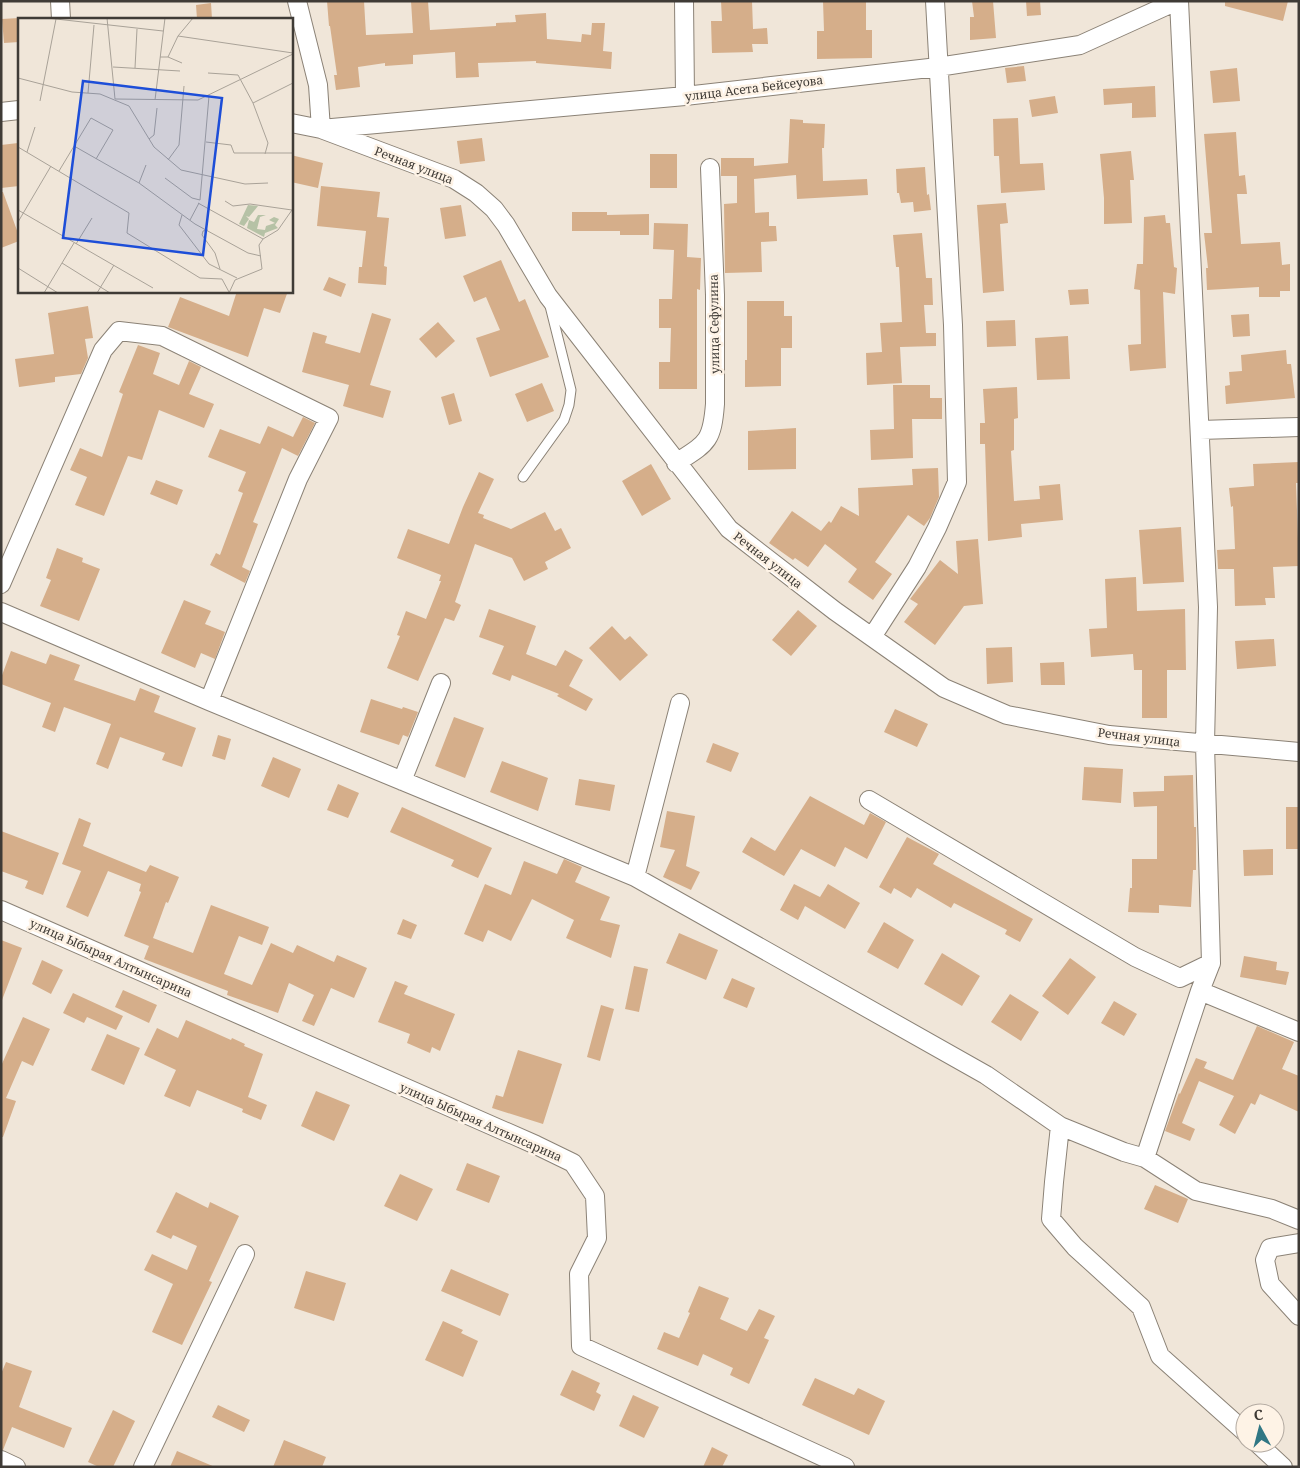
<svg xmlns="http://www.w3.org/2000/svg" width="1300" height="1468" viewBox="0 0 1300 1468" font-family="'Noto Serif',serif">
	<rect width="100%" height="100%" fill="#f0e6d9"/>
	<path fill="#d5ae8a" d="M327 1H364L366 35 413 33 411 1H428L430 30 496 26V23L516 22 515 15 546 13 547 39 581 42 582 34 591 35 592 23H605L603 51 612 52 611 69 536 63V61L478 63 479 77 456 78 455 52 413 55V64L385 66V63L358 67 360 87 336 90 334 75H337L330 26H329Z
		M721 1H752L753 29 767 28 768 44H752L753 52 712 53 711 21H722Z
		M823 1H866V30H872V58L817 59V31H824Z
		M972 1H993L996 38 970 40V17H974Z
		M1026 1H1040L1041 15 1027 16Z
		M1225 1H1288L1283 21 1225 6Z
		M211 3 212 19H197L196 5Z
		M19 18V42L4 43 2 19Z
		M1024 66 1026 81 1007 83 1005 68Z
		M1237 68 1240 101 1213 103 1210 71Z
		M1155 86 1156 117 1132 118V103L1104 105 1103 89Z
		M1055 96 1058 113 1032 117 1029 100Z
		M1018 118 1020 164 1043 163 1045 190 1001 193 999 156H994L993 119Z
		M790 119 803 120V123L825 124 824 148H822L823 181 867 179 868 195 797 199 796 175 754 179 755 213 769 212V226H776L777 241 761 242 762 272 725 273 724 204 737 203V176H721V158H754V166L788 163Z
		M1236 132 1239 176 1245 175 1247 194H1237L1241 244 1280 242 1282 265 1290 264V291H1280V297H1259V287L1207 290 1206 268H1208L1204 233H1212L1204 134Z
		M482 138 485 161 460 164 457 141Z
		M18 143 19 186 1 188V145Z
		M1131 151 1134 180H1130L1132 223 1104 224V198L1100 154Z
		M650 154H677V188H650Z
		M291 155 323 163 318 188 291 182Z
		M925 167 927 195 929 194 931 210 914 212 913 202 901 203 899 193H897L896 169Z
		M321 186 380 192 377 217 389 218 384 266 387 267 386 285 358 283 359 267H362L366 231 317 226Z
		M1 192H3L19 236V241L1 248Z
		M1006 203 1008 223 1000 224 1004 291 983 293 977 205Z
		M461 205 466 236 445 239 440 208Z
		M572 212H607V215L649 214V235H620V231H572Z
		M1165 215 1166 223H1170L1174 267 1177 268 1175 294 1163 292 1166 368 1130 371 1128 345 1141 344 1140 290 1134 289 1137 264H1143L1144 217Z
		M654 223 688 224 687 257 701 258 700 290 697 289V389H659V362H670L671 328H659V299H672L674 250 653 249Z
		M922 233 926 278H932L933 305H924L926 333H936V346L900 347 902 383 867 385 866 353 882 352 880 323 902 322 899 267H896L893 235Z
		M501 260 519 302 525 299 549 357 490 377 476 338 500 330 486 297 474 302 463 276Z
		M329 277 346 284 341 297 323 290Z
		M1088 289 1089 304 1070 305 1068 290Z
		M237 291H288L280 313 264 308 248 357 168 327 180 297 229 316Z
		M747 301H784V316H792V348H781V386L745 387V360H747Z
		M88 306 93 338 85 339 88 358 81 374 55 377V382L19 387 15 359 54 354 48 313Z
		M372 313 391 319 370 385 391 391 383 418 343 406 349 385 302 372 313 332 327 336 325 343 360 353Z
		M1249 314 1250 336 1233 337 1231 315Z
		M1015 320 1016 346 987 347 986 321Z
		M438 322 455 341 436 358 419 339Z
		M1068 336 1070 379 1037 380 1035 338Z
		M138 345 160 353 153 374 179 385 189 361 201 367 189 394 214 404 204 428 159 410 142 460 128 456 104 516 75 505 87 477 70 470 80 448 102 457 123 394 119 392Z
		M1286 350 1287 364H1291L1295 398 1226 404 1225 386 1230 385 1229 372 1242 371 1241 355Z
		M542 383 554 411 527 422 515 394Z
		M893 385H930V398H942V419H912L913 458 871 460 870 430 894 429Z
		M1017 387 1018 418 1014 419V450L1011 451 1014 501 1040 499 1039 486 1060 484 1063 520 1021 524 1022 537 988 541 985 444H980V423H985L983 389Z
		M454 393 462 421 449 425 441 397Z
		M303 417 315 423 298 456 282 448 253 522 258 524 242 567 250 571 245 583 210 565 216 553 220 555 243 493 238 491 246 472 208 457 220 429 260 444 268 426 293 437Z
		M796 428V469L748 470V431Z
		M1299 462V483H1296L1299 566 1273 567 1275 598H1265L1266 605 1235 606 1234 569H1218L1217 550 1235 549 1233 506 1231 507 1229 488 1254 486 1253 464Z
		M651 464 671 499 642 516 622 481Z
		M938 468 939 497 930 518 924 526 908 515 875 562 892 574 873 600 848 582 857 569 825 544 808 567 795 558 793 560 769 543 792 511 821 531 829 521 831 523 841 506 859 516 858 488 913 485 912 469Z
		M479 472 494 479 478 513 484 515 483 518 511 529 545 512 555 531 561 528 571 548 545 562 548 569 524 581 512 558 475 544 455 602 461 605 454 621 445 618 418 681 387 668 400 636 397 635 406 611 426 619 441 581H439L441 575 397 558 408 529 449 544 463 507Z
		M156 480 183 490 177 505 150 494Z
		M1181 527 1184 582 1143 584 1139 530Z
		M978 539 983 604 964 606 935 645 904 622 918 604 910 599 940 560 958 574 956 541Z
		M57 548 83 558 82 562 100 569 79 621 40 606 51 580 46 578Z
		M1136 577 1137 611 1185 609 1186 670H1167V718H1142V670H1134L1133 654 1091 657 1089 629 1107 628 1105 579Z
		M184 600 211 611 205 624 225 632 215 659 201 653 195 668 161 653Z
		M489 609 536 626 526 654 556 666 565 650 583 660 569 686 593 699 586 711 557 696 559 694 512 675 510 681 492 674 504 646 479 637Z
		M798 610 817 626 791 656 772 640Z
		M612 626 625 640 630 636 648 655 620 681 589 648Z
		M1274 639 1276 666 1237 669 1235 641Z
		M1012 647 1013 682 987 684 986 648Z
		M11 651 46 664 50 654 80 665 74 680 135 701 140 688 160 696 154 712 196 728 182 767 162 760 165 753 120 737 108 769 96 764 111 724 64 707 55 732 42 727 51 703 1 684V678Z
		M1064 662 1065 685H1041L1040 663Z
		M371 699 402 709 403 707 418 712 408 737 403 735 399 745 360 732Z
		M895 709 928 724 917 747 884 732Z
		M454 717 484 728 465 778 435 766Z
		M218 735 231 739 225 760 212 756Z
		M713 743 739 753 731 772 706 762Z
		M273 757 301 769 289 798 261 786Z
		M502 761 548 778 538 811 490 792Z
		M1084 767 1123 769 1121 803 1082 800Z
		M1193 775 1194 827H1196V870H1193L1191 907 1159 905V913L1128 912 1130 888H1132V859H1157V806L1134 807 1133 792 1164 791V776Z
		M579 779 615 785 610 811 575 805Z
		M338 784 359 793 348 818 327 810Z
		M810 796 864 825 870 813 886 822 867 859 845 847 835 867 801 849 784 876 742 852 751 837 775 851Z
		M402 807 492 848 478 878 451 866 454 860 390 832Z
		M1286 807H1299V849H1286Z
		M667 811 695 816 686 866 700 872 691 890 663 877 675 850 660 847Z
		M79 818 91 823 83 846 146 872 150 865 179 877 168 903 166 902 153 938 193 953 211 905 269 927 262 945 239 936 224 974 252 985 271 943 293 953 297 945 334 962 337 955 367 968 354 998 331 988 314 1026 302 1021 314 995 289 983 278 1013 227 995 228 991 144 959 149 946 124 936 141 892 139 891 141 884 108 871 88 917 66 907 81 871 62 864Z
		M1 831 59 853 43 895 25 888 28 881 1 871Z
		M907 837 939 854 933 864 1033 919 1020 942 1005 934 1007 930 954 903 951 908 917 888 911 898 894 888 891 894 879 887Z
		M1273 849V875L1244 876 1243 850Z
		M564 859 582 867 575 882 610 897 600 920 620 925 611 958 566 938 574 920 532 899 511 941 488 930 483 942 464 934 485 884 511 895 524 861 557 874Z
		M794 884 820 897 828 884 860 903 845 929 805 906 798 920 780 910Z
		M403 919 417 925 411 939 397 934Z
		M884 922 914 940 898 969 867 952Z
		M679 933 718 950 706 980 666 963Z
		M1 940 22 948 2 1000H1Z
		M942 953 980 976 962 1006 924 984Z
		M1244 956 1277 962 1276 970 1289 972 1286 985 1240 977Z
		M1070 958 1096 977 1068 1015 1042 996Z
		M42 960 63 970 51 994 32 984Z
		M634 966 648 969 639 1012 625 1009Z
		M732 978 755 988 747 1008 723 998Z
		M395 981 408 986 404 994 455 1014 440 1051 432 1047 430 1053 407 1043 410 1034 378 1022Z
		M123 990 157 1005 149 1023 115 1007Z
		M73 993 123 1016 116 1030 87 1017 84 1023 63 1013Z
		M1010 994 1039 1012 1021 1041 991 1022Z
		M1114 1001 1137 1014 1124 1036 1101 1023Z
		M601 1005 614 1009 600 1061 587 1057Z
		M23 1017 50 1029 33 1066 22 1061 6 1098 16 1101 3 1137H1V1066Z
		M186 1020 231 1040 232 1038 245 1044 244 1046 263 1054 248 1097 267 1105 261 1120 242 1112 243 1109 197 1090 190 1107 164 1096 176 1070 144 1055 157 1028 178 1038Z
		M1257 1026 1294 1042 1282 1069 1299 1076V1112L1260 1094 1255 1105 1251 1103 1235 1134 1219 1125 1234 1096 1199 1081 1182 1123 1195 1129 1190 1141 1165 1131 1179 1093 1180 1094 1196 1058 1207 1062 1204 1068 1233 1080Z
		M107 1034 140 1048 124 1085 91 1070Z
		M518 1050 562 1064 543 1124 492 1108 496 1095 503 1097Z
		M316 1091 350 1105 334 1141 301 1126Z
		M467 1163 500 1176 489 1203 456 1190Z
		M400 1174 433 1189 417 1221 384 1206Z
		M1155 1185 1188 1199 1178 1223 1144 1209Z
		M176 1192 208 1208 210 1202 239 1216 209 1281 212 1282 182 1345 152 1332 173 1284 144 1270 152 1254 187 1270 197 1246 173 1235 171 1239 156 1232Z
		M451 1269 509 1294 500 1316 441 1291Z
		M306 1271 346 1283 334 1321 294 1308Z
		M699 1286 729 1298 720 1319 747 1331 759 1309 775 1316 764 1338 769 1340 749 1384 730 1375 733 1368 703 1354 698 1366 657 1349 664 1332 679 1338 690 1313 688 1312Z
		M443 1321 463 1330 461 1333 478 1341 463 1377 425 1360Z
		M6 1362 32 1371 19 1407 72 1428 64 1448 12 1427 3 1450H1V1374Z
		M572 1370 600 1383 596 1392 601 1395 594 1411 560 1395Z
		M815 1378 854 1395 858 1388 885 1401 869 1435 802 1405Z
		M633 1395 659 1407 644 1438 619 1426Z
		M218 1405 250 1420 244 1432 212 1417Z
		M113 1410 135 1421 113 1467H99L88 1462Z
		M284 1440 326 1457 322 1467H273Z
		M712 1447 728 1455 722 1467H703Z
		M177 1451 215 1467H170Z"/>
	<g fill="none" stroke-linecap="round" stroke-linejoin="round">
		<defs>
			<path id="service" d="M523 477 564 420 569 405 571 390 550 306"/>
			<path id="minor" d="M60 1 61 19
				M297 1 318 85 321 129 685 96 938 67 1080 45 1177 1
				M684 1 685 96
				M1 112 19 110
				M291 123 321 129 454 179 476 193 494 209 506 225 548 296 729 529 835 611 944 688 1007 715 1109 735 1299 752
				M1200 430 1299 427
				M676 463C707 443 712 442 715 404V295L710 168
				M1 584 103 350 119 331 162 336 329 418 298 479 209 701
				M1 612 209 701 635 877 986 1075 1060 1126 1124 1152 1145 1158 1196 1191 1272 1209 1299 1220
				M872 637 917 567 937 528 957 482 953 325 935 1
				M402 781 441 683
				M869 800 1135 957 1180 978 1211 963 1205 744 1208 607 1179 1
				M635 877 680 703
				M1 910 536 1145 573 1163 595 1196 597 1238 579 1274 581 1346 845 1467
				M1200 991 1299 1032
				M1060 1126 1054 1182 1051 1219 1075 1247 1141 1307 1160 1356 1245 1432
				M1145 1158 1200 991 1211 963
				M1299 1243 1270 1248 1265 1260 1270 1284 1299 1316
				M1257 1443 1283 1467
				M1 1460 16 1467
				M143 1467 245 1254"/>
		</defs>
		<use href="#service" stroke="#8b8276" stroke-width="11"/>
		<use href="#minor" stroke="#8b8276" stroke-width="20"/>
		<use href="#service" stroke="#fff" stroke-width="9"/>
		<use href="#minor" stroke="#fff" stroke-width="18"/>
	</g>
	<g text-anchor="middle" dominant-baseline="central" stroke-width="5" stroke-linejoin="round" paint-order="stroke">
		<g font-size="12" fill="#3f3b36" stroke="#fef3e6">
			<text transform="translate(754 88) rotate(-7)">улица Асета Бейсеуова</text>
			<text transform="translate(414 165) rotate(21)">Речная улица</text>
			<text transform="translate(714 324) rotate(-91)">улица Сефулина</text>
			<text transform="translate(768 560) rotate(38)">Речная улица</text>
			<text transform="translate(1139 737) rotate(7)">Речная улица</text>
			<text transform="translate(111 958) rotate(24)">улица Ыбырая Алтынсарина</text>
			<text transform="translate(481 1122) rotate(24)">улица Ыбырая Алтынсарина</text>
		</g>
	</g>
	<g transform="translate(18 18)">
		<rect width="275" height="275" fill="#f0e6d9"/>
		<path d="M230 187 240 188 231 199 228 198 231 201 226 208 221 206ZM240 197H248L242 199 239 211 247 212 248 208 257 205 251 202 256 199 261 201 257 207 260 210 247 215 246 219 229 210 231 202 236 204Z" fill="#b6c2a6"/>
		<path fill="none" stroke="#a9a298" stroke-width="1" d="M29 0 145 13M89 0 97 81 180 82 275 36M238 0H262M160 18 275 35M142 39H150L160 18 175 0M150 39 164 45M95 49 162 53M117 50 119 11M190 55 220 57 235 85 275 65M0 60 54 74 82 76 111 88 136 129 163 152 227 166 250 165M70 75 76 7M137 82 147 0M22 83 38 1M235 85 250 125 247 136M131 121 136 117 139 90M188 124 213 127 216 135H275M56 128 121 165 177 206 230 235 243 238M0 129 111 195 109 215 182 260 204 261 211 274M9 134 17 109M150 142 161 127 166 68M41 153 73 100 95 112 78 141M147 160 174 180 182 182 191 78M121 165 128 147M180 185 245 221 260 212 274 192 232 186 215 188 207 183M0 192 135 270M164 197 161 207 191 246 219 260M172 202 181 185M0 204 33 148M190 212 185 213 184 217 197 235 202 251M58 226 74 200M44 245 92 275M0 250 40 275M26 275 56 225M79 275 96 247M211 275 217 262 244 251 241 227 245 221"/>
		<path fill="#1d4ed8" fill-opacity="0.15" stroke="#1d4ed8" stroke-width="2.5" d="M65 63 204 80 185 237 45 220Z"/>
		<rect width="275" height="275" fill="none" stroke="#3f3b36" stroke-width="2.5"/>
	</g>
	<rect width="1300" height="1468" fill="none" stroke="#3f3b36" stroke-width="5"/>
	<g transform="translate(1260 1428) rotate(353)"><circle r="24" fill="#fef3e6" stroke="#b2a9a0"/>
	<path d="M0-4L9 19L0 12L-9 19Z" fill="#317784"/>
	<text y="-8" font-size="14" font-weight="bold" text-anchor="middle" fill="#3f3b36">С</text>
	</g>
</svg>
